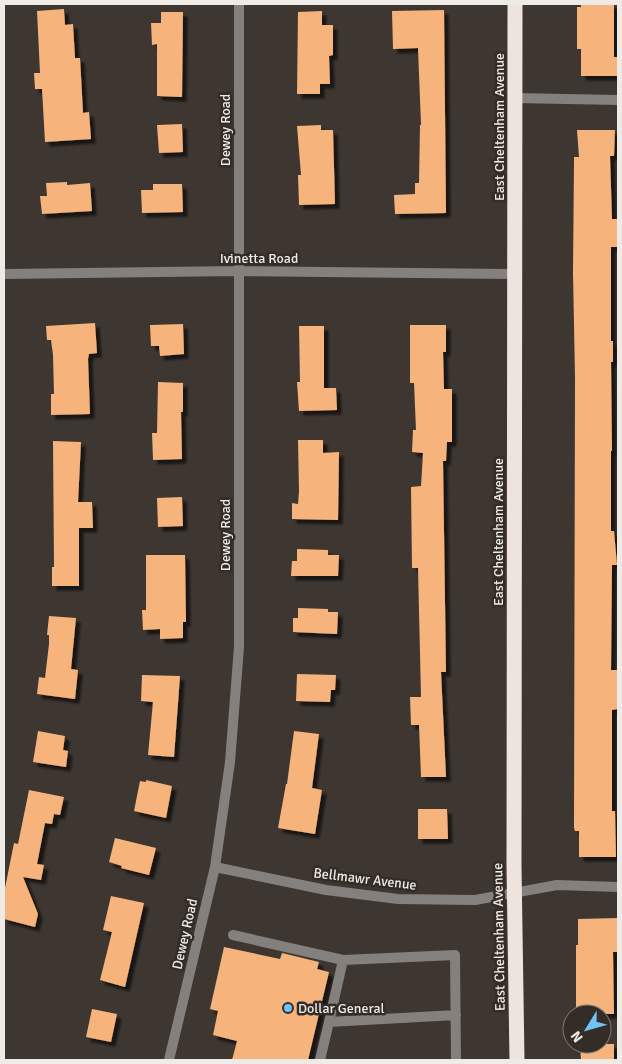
<svg xmlns="http://www.w3.org/2000/svg" width="622" height="1064" viewBox="0 0 622 1064" font-family="Signika,sans-serif">
	<defs>
		<filter id="shadow"><feDropShadow dx="4.5" dy="4.5" stdDeviation="1" flood-color="#0009"/></filter>
	</defs>
	<rect width="100%" height="100%" fill="#3d3631"/>
	<path fill="#f6b37b" filter="url(#shadow)" d="M581 4H614V57H618V76H581V49H577V7H581Z
		M64 9 65 25 73 24 75 58H80L83 113 89 112 91 139 45 142 42 89H35L34 73H40L37 11Z
		M444 10 446 213 395 214 394 195 415 194V183H419L420 125H421L418 48 393 49 392 11Z
		M322 11V25H333V55L329 56 330 84H320V94H297L298 12Z
		M161 12H183L182 97 157 96V44L152 45 151 23H161Z
		M182 124 183 152 159 153 157 125Z
		M321 125V130H333L335 204 299 205 298 175H301L297 126Z
		M577 130H615L614 156H610L612 219H618V247H611V341H613V362H611L612 451H611V531H614L617 565H612L611 670H618V709L612 710V811H615L616 857H579V831H575L574 828 575 377 573 273 574 160V157H579Z
		M67 182V185L90 183 92 211 42 214 40 196H47L46 183Z
		M153 184H182L183 212 142 213 141 190H153Z
		M95 323 97 353 89 354 88 359 90 414 51 415V394H54L53 355 51 340H47L46 326Z
		M183 324 184 354 160 356 159 346H151L150 325Z
		M410 325H446V352H443L444 389H452V442H447L446 461H443L446 672H441L446 777H421L419 725H411L410 697H421L418 568H412L411 487 421 486 423 453 412 452 413 430H416L414 383H410Z
		M299 326H324V388H336L337 410 299 411 297 382H300Z
		M158 382 183 383V412H181L182 459 153 460 152 433H157Z
		M298 440H323V453L339 452 338 520 292 519V503L298 504 299 491Z
		M53 441 81 442 78 502H92L93 528H79V586H52V567H54Z
		M182 497 183 526 158 527 157 498Z
		M297 549 328 550V555H339L338 576H291L292 561H297Z
		M146 555H185L186 622H183V638L160 639V629L143 630 142 610H146Z
		M298 608 328 609V612H338L337 634 293 632V618H298Z
		M49 616 76 618 71 669 78 670 75 699 37 694 39 677 45 678 49 644V635H47Z
		M297 674 336 675 335 690H331L330 702 296 701Z
		M142 675 180 676 174 757 148 755 153 702 141 701Z
		M38 731 65 736 63 750 68 751 66 767 33 762Z
		M294 731 319 734 312 788 322 790 315 834 278 828 286 784H287Z
		M146 780 172 786 166 818 134 811 140 781 146 782Z
		M29 790 64 797 60 815 54 814 52 824 45 823 37 864 44 865 41 880 23 877 38 914 35 927 4 919V893L14 843 18 844Z
		M418 809H447L448 839H418Z
		M115 838 156 848 149 875 121 868 122 866 109 862Z
		M111 896 144 903 125 987 100 980 112 932 103 930Z
		M618 918V952H613L614 1014H576V945H578V919Z
		M224 947 280 959 282 953 319 962 317 969 329 972 308 1060H232L237 1041 213 1035 218 1011 210 1009Z
		M92 1009 117 1014 111 1042 86 1037Z
		M580 1044H614V1060H581Z"/>
	<g fill="none" stroke-linecap="round" stroke-linejoin="round">
		<path stroke="#84807d" stroke-width="10" d="M233 935 343 960 455 955 456 1060
			M343 960 329 1022 456 1015
			M320 1060 329 1022"/>
		<path stroke="#84807d" stroke-width="10" d="M515 98 618 100
			M4 274 239 271 514 274
			M215 867 326 890 398 899 475 900 557 885 618 887
			M169 1060 215 867 230 762 239 647V4"/>
		<path stroke="#ede4dd" stroke-width="15" d="M515 4 514 866 517 1060"/>
	</g>
	<circle fill="#73c1f6" stroke="#332c27" stroke-width="2" cx="288" cy="1008" r="5"/>
	<g text-anchor="middle" dominant-baseline="central" stroke-width="5" stroke-linejoin="round" paint-order="stroke">
		<g font-size="14" fill="#eeeae6" stroke="#332c27">
			<text transform="translate(499 127) rotate(-90)">East Cheltenham Avenue</text>
			<text transform="translate(225 130) rotate(-90)">Dewey Road</text>
			<text x="259" y="258">Ivinetta Road</text>
			<text transform="translate(498 532) rotate(-90)">East Cheltenham Avenue</text>
			<text transform="translate(225 535) rotate(-90)">Dewey Road</text>
			<text transform="translate(365 879) rotate(7)">Bellmawr Avenue</text>
			<text transform="translate(185 934) rotate(-77)">Dewey Road</text>
			<text transform="translate(499 937) rotate(-91)">East Cheltenham Avenue</text>
		</g>
		<g font-size="14" fill="#eeeae6" stroke="#332c27" text-anchor="start">
			<text x="298" y="1008">Dollar General</text>
		</g>
	</g>
	<rect width="622" height="1064" fill="none" stroke="#eeeae6" stroke-width="10"/>
	<g transform="translate(587 1029) rotate(233)"><circle r="24" fill="#332c27" stroke="#7e7873"/>
	<path d="M0-4L9 19L0 12L-9 19Z" fill="#73c1f6"/>
	<text y="-8" font-size="14" font-weight="bold" text-anchor="middle" fill="#eeeae6">N</text>
	</g>
</svg>
